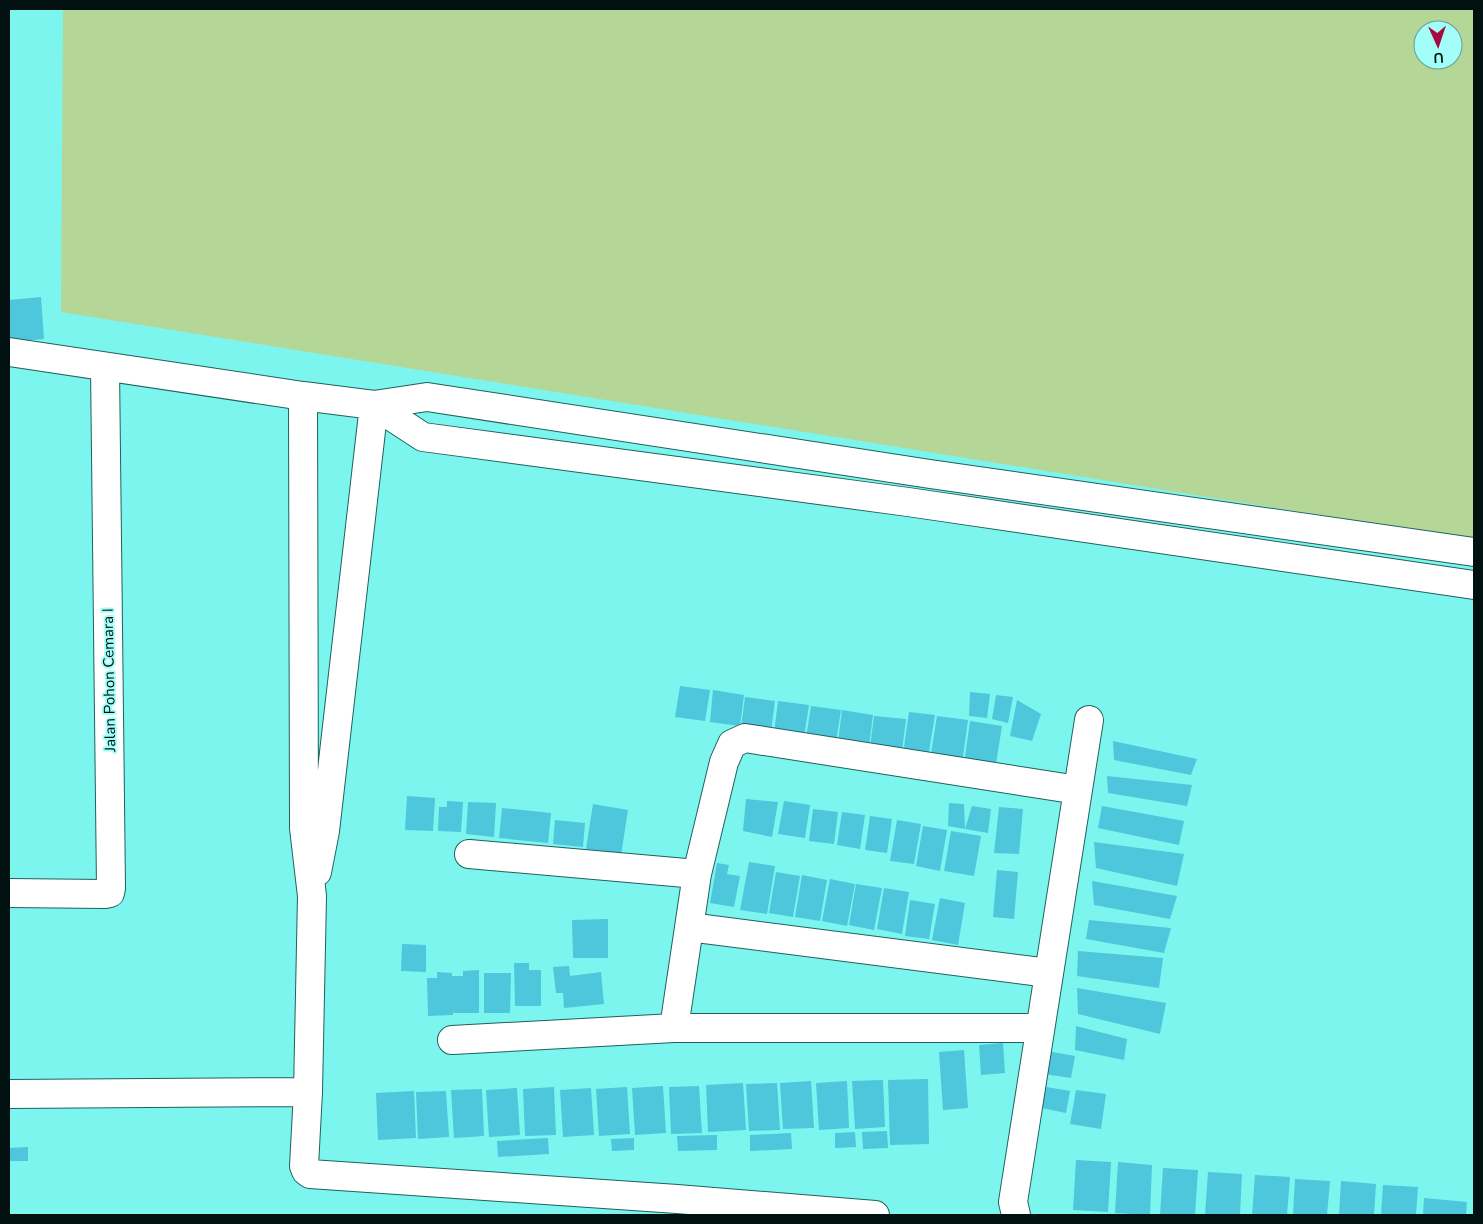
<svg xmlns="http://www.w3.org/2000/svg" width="1483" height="1224" viewBox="0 0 1483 1224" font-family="'Nunito Sans',sans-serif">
	<rect width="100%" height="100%" fill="#7df5ef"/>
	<path fill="#b4d696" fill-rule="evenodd" d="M63 9H1474V540L61 312ZM1423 30H1453V60H1423Z"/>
	<path fill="#4ec6db" d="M41 297 44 339 9 342V300Z
		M680 686 710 690 705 721 675 717Z
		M713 690 744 695 740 726 710 722Z
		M970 692 990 694 987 718 969 716Z
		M996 695 1013 697 1008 723 992 719Z
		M745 697 775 701 771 732 741 728Z
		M1017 700 1041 714 1032 741 1010 736Z
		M778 701 809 705 804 737 774 733Z
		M811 706 841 710 836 742 806 738Z
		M842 710 873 715 869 746 838 742Z
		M909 712 935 715 928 758 903 754Z
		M874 716 906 719 902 751 870 747Z
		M937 716 968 720 962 764 930 760Z
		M970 721 1002 726 995 770 964 765Z
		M1113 741 1197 759 1191 775 1114 760Z
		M1107 776 1192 785 1187 806 1108 793Z
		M407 796 435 798 433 831 405 830Z
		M746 799 778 802 772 837 743 831Z
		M447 801 463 802 461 832 438 831 439 807H447Z
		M784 801 810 805 805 838 778 834Z
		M468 802 496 803 494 837 466 834Z
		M949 803 964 804 965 829 972 806 991 809 988 833 948 826Z
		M593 804 628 810 621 855 586 849Z
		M1102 806 1184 821 1179 845 1098 828Z
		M999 807 1023 809 1019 854 994 853Z
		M502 808 551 813 548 843 499 838Z
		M813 809 838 812 834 844 809 841Z
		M842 812 865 815 860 849 837 845Z
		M870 816 892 819 887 853 865 850Z
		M555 820 585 823 583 847 553 844Z
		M897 820 921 824 914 864 890 861Z
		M923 826 947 830 940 871 916 866Z
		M951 831 981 836 974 876 944 871Z
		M1094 842 1184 854 1177 886 1096 868Z
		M749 862 775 866 767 914 740 910Z
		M717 863 729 865 727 874 740 876 734 907 710 903Z
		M997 870 1018 872 1014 919 993 917Z
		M776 872 800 876 793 917 769 913Z
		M802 875 827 880 820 921 795 917Z
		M830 879 855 884 847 926 822 921Z
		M1092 881 1177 896 1170 919 1094 905Z
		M856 884 882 888 874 930 849 925Z
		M884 888 909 892 902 934 877 929Z
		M940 898 965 903 958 945 932 940Z
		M910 900 935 904 929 939 905 936Z
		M608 919V958H573L572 920Z
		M1089 920 1171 928 1164 953 1086 939Z
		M402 944 426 945V972L401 971Z
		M1078 951 1163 958 1159 988 1077 976Z
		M514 963H529V970H541V1006H515Z
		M569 966 570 976 601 972 604 1004 564 1008 563 993H556L553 967Z
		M479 970V1013H453L452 986 453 1015 428 1016 427 978H437V972L452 973V976H463V971Z
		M484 973H511L510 1013H484Z
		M1077 988 1166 1003 1160 1034 1078 1014Z
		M1076 1026 1127 1039 1124 1060 1075 1050Z
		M1003 1043 1005 1073 981 1075 979 1045Z
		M964 1050 968 1108 943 1110 939 1052Z
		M1041 1050 1075 1056 1071 1078 1037 1073Z
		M928 1079 929 1144 890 1145 888 1080Z
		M883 1080 885 1127 855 1129 852 1081Z
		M811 1081 814 1128 783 1129 780 1083Z
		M847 1081 849 1128 819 1130 816 1083Z
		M743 1083 746 1130 708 1132 706 1085Z
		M777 1083 780 1130 749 1131 746 1084Z
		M1035 1085 1070 1091 1066 1113 1032 1106Z
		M663 1086 666 1133 635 1135 632 1088Z
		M699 1086 702 1133 671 1134 669 1087Z
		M554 1087 556 1135 525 1136 523 1089Z
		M627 1087 630 1134 599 1136 596 1089Z
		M517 1088 520 1135 489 1137 486 1090Z
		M591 1088 594 1135 563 1137 560 1090Z
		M482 1089 484 1136 454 1138 451 1090Z
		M1076 1090 1106 1094 1101 1129 1070 1124Z
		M414 1091 416 1138 378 1140 376 1093Z
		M446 1091 449 1137 418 1139 416 1092Z
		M887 1131 888 1148 863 1149 862 1132Z
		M855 1132 856 1147 835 1148V1133Z
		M791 1133 792 1149 750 1151V1135Z
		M717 1135V1150L678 1151 677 1136Z
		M548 1138 549 1154 498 1157 497 1141Z
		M634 1138V1150L612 1151 611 1139Z
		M28 1147V1161H9V1148Z
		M1076 1160 1111 1162 1108 1212 1073 1210Z
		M1118 1162 1152 1165 1150 1215 1115 1213Z
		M1163 1168 1198 1170 1195 1215H1160Z
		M1208 1172 1242 1174 1240 1215H1205Z
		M1255 1175 1290 1177 1287 1215H1252Z
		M1295 1179 1330 1181 1327 1215H1293Z
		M1341 1181 1376 1184 1374 1215H1339Z
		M1383 1185 1418 1187 1416 1215H1381Z
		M1424 1198 1467 1202 1466 1215H1423Z"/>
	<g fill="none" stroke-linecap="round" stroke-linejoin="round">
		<defs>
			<path id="street" d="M9 352 303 396 374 405 427 397 930 474 1474 552
				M303 396 304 828 312 896 308 1092 304 1166 306 1171 310 1174 677 1199 875 1215
				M374 405 423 437 908 502 1474 585
				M469 854 697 874
				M317 872 325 831 374 405
				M9 893 105 894 110 893 111 888 105 367
				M689 927 1049 973
				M674 1028 697 874 724 762 732 744 745 738 1078 790
				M452 1040 674 1028H1040
				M9 1094 308 1092
				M1016 1215 1013 1202 1089 720"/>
		</defs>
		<use href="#street" stroke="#1f615e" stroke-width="30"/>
		<use href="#street" stroke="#fff" stroke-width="28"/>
	</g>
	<g text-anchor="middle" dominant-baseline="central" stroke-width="4" stroke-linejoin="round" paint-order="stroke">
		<g font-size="15" fill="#001110" stroke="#a3fef8">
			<text transform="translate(109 680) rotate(-91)">Jalan Pohon Cemara I</text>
		</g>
	</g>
	<rect width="1483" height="1224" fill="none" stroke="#001110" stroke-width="20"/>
	<g transform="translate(1438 45) rotate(177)"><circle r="24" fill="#a3fef8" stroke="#629f9b"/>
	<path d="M0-4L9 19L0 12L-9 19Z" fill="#a40a40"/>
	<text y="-8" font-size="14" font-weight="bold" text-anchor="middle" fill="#001110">U</text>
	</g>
</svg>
